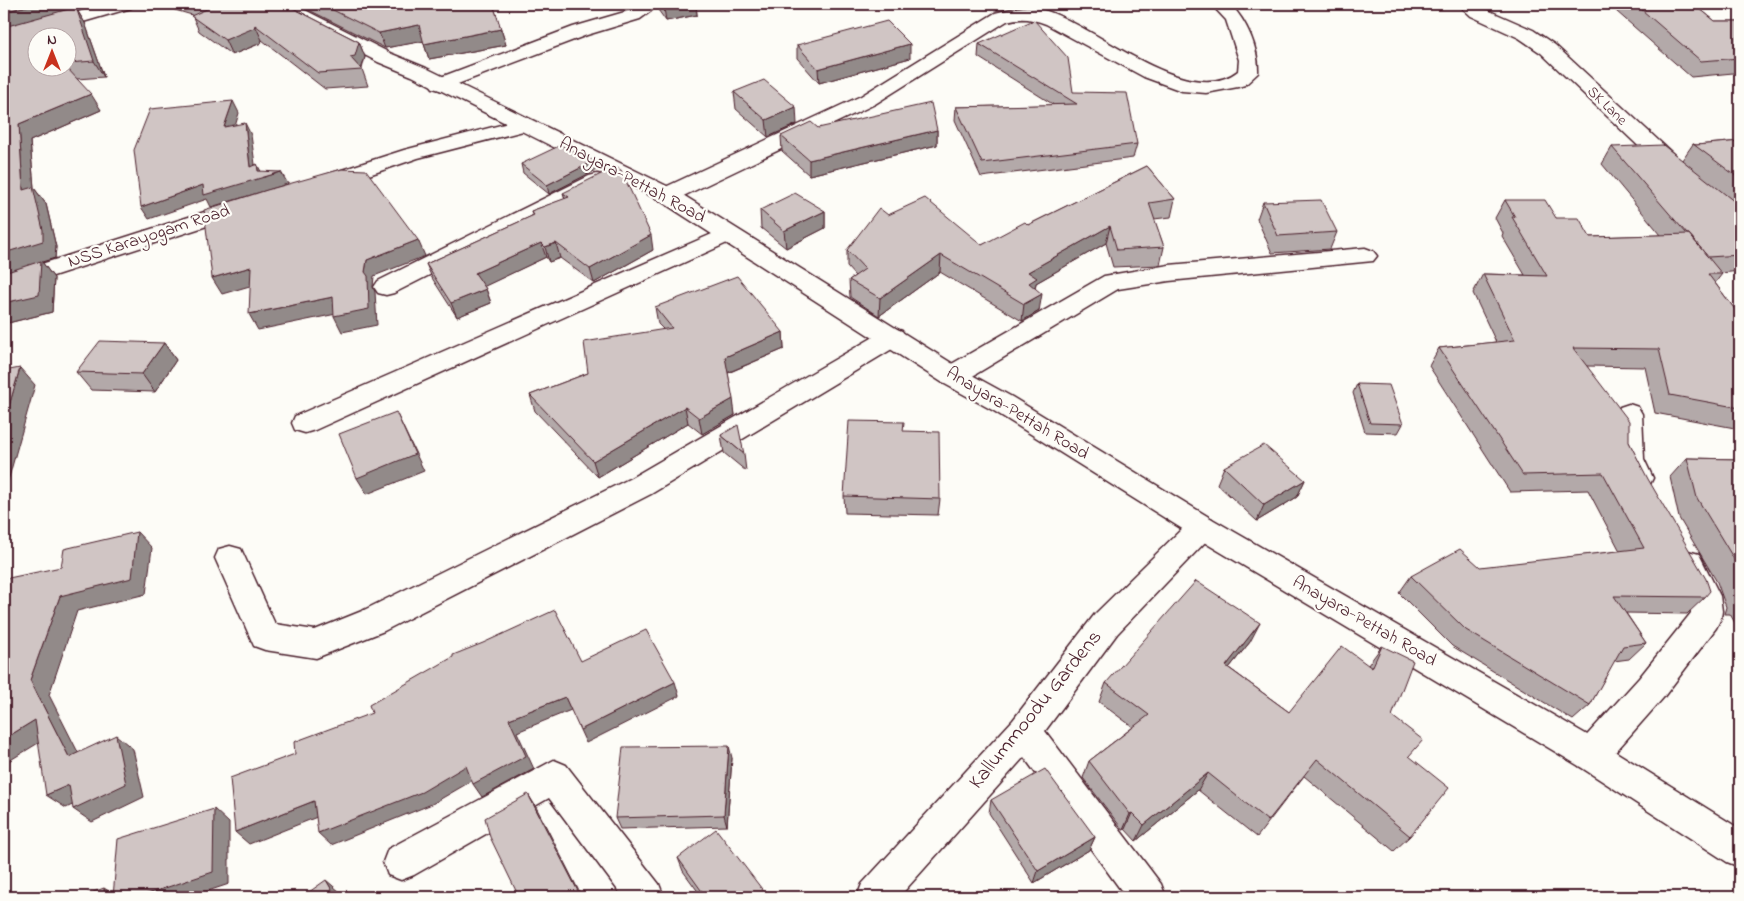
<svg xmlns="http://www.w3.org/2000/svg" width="1744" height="901" viewBox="0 0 1744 901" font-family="'Indie Flower',sans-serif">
	<rect width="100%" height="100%" fill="#fdfcf7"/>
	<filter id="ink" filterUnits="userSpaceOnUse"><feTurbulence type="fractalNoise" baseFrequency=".02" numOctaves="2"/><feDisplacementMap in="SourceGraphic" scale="10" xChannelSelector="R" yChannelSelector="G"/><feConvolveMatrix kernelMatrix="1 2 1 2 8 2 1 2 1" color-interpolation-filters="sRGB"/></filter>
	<g filter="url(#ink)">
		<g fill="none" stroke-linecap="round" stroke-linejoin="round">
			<defs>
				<path id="minor" d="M106 4H134L131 8 4 45V33Z
					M637 4H655L651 11 640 19 587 35 447 88 440 90 433 88 430 84 433 80 573 27 628 11Z
					M1211 4H1230C1247 21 1259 49 1258 73L1245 85 1238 87 1206 93 1182 91 1144 77 1046 24C1032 19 1022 17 1007 21L875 104 675 200 667 202 659 200 656 195 659 190 861 96 995 13C1008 10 1022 5 1036 8 1089 18 1186 112 1238 71L1239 60 1226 20Z
					M1458 4H1478L1483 8 1533 30 1555 45 1684 164 1687 169 1684 174C1670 177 1664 170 1654 161L1541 53 1519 38 1471 16Z
					M524 119 531 121 534 125 531 129 418 158 331 188 323 186 320 181 323 176 404 150Z
					M597 174 605 176 608 181 605 186 394 293 386 295 378 293 374 287 378 281 589 176Z
					M242 200 250 202 253 207 250 212 4 292V276Z
					M728 227 736 229 739 234 736 239 315 430 305 433 295 430 292 423 295 416Z
					M1365 248 1373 251 1377 256 1373 261 1169 281 1118 289 961 383 952 385 943 383 939 376 943 369 1104 276 1169 265Z
					M893 328 902 331 906 337 902 343 651 494 384 631 316 658 265 650 254 646 215 558 219 549 230 546 241 549 275 624 315 630 362 611 631 478 884 331Z
					M1629 404 1638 407 1642 414 1644 459 1653 478 1649 486 1639 489 1629 486 1616 459V414L1620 407Z
					M1202 515 1212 519 1217 527 1212 535 1117 634 1045 731 1161 884 1166 897H1126L1024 757 899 897H857L862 884 1013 720 1095 614 1192 519Z
					M1688 551 1699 554 1720 596 1722 611 1721 618 1716 628 1663 698 1603 766 1591 771 1579 766 1574 755 1579 744 1639 678 1691 613 1690 596 1673 563 1677 554Z
					M554 760 566 765 659 884 664 897H623L549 798 414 875 401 880 388 875 383 862 388 849Z"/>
				<path id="major" d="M271 4H293L392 54 426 68 675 190 961 369 1012 397 1212 519 1603 744 1740 829V867L1727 862 1579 766 1192 535 994 411 943 383 659 200 412 76 378 62 274 8Z"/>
			</defs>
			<use href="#minor" stroke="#4a1f2b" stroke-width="3"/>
			<use href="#major" stroke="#4a1f2b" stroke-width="3"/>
			<use href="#minor" fill="#fdfcf7" fill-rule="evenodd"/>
			<use href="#major" fill="#fdfcf7" fill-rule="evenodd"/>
		</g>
		<path fill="#b3a9a9" stroke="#4a1f2b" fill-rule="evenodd" d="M4 4 80 9 77 10 85 23 104 77 77 79 101 110 30 141 34 188 46 204 56 247 55 258 42 262 54 278 52 312 4 324ZM68 38V68H38Z
			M164 4H285L359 42 365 57 362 69 368 86 325 89 262 40 261 43 232 55 199 31 192 15 165 7Z
			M297 4H493L506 45 429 59 423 41 385 48Z
			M655 4H696L697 15 666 21 656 7Z
			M1608 4H1694L1715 21H1740V80L1733 73 1691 77Z
			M979 44 1073 92 1137 144 1133 158 981 177 955 120 956 107 1054 105 978 57Z
			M797 45 910 58 819 83 797 58Z
			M734 92 797 124 768 137 736 109Z
			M818 128 937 130V145L809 175 782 151 781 136Z
			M1740 141V271L1721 273 1722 274 1715 283 1740 316V429L1655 413 1645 367 1587 366 1629 442 1705 597 1687 614 1626 613 1646 643 1629 659 1614 661 1590 705 1573 720 1452 646 1399 593 1411 576 1620 551 1588 490 1510 492 1429 366 1439 348 1496 342 1473 293 1483 274 1525 275 1502 236 1503 233 1495 218 1505 200 1556 218 1590 237 1661 235 1602 164 1612 147 1682 160 1693 144 1696 145Z
			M521 164 596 170 549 194 523 173Z
			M1147 166 1175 199 1171 217 1154 219 1164 247 1160 265 1113 267 1106 243 1036 283 1035 288 1039 311 1022 321 940 272 879 316 850 297 849 280 855 276 847 267V250L888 215 982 245 1028 225Z
			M563 193 653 250 594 283 560 258 549 262 546 257 484 286 486 289 491 303 457 317 432 278 426 264 532 216 531 211 565 199Z
			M1263 202 1337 232 1330 249 1272 253 1257 219Z
			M760 210 825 211V228L786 248 761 228Z
			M655 307 783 332 784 349 728 373 735 415 702 434 688 423 598 477 535 411 530 395 588 373 663 329 658 324Z
			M164 343 176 360 155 392 91 390 76 372Z
			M1357 384 1403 424 1398 433 1365 432 1353 393Z
			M903 431 940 499 938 515 845 513 844 496Z
			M721 435 744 454 746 471 724 453Z
			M1687 458 1740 459V632L1730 614H1724L1726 607 1717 582 1679 518 1670 477Z
			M1224 467 1305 480 1297 497 1257 521 1217 484Z
			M1250 642 1229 668 1289 712 1368 665 1382 646 1392 716 1409 756 1410 836 1394 851 1304 776 1257 837 1198 790 1136 841 1125 829 1123 830 1083 778 1089 761 1133 727 1099 702 1106 683Z
			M732 758 727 826 620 829 615 818Z
			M991 800 1095 837 1089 850 1034 883 989 813Z
			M678 858 768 897H702L683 871Z"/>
		<path fill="#928a89" stroke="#4a1f2b" d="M34 4H78L80 9 77 10 85 23 104 77 94 61 4 31V12Z
			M685 4H696L697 15 666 21 664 8Z
			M255 25 262 40 261 43 232 55 225 40Z
			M419 25 425 41 385 48 379 33Z
			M501 29 506 45 429 59 424 44Z
			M359 42 365 57 361 70 350 57Z
			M910 44V58L819 83 818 69Z
			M91 94 101 110 30 141 34 188 46 204 56 247 55 258 42 262 54 278 52 312 4 324V253L23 190 19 124Z
			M233 101 239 113 231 140 224 127Z
			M796 107 797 124 768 137 766 120Z
			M245 123 251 135 257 179 258 171 257 164 264 177 281 172 288 184 211 207 207 199 149 219 141 207 203 185 250 167Z
			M937 130V145L809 175V160Z
			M594 161 596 170 549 194 547 185Z
			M825 211V228L786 248 784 231Z
			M1110 226 1106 243 1036 283 1034 295 1027 301 1028 272Z
			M651 235 653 250 594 283 590 269Z
			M418 240 425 256 374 276 373 287 375 292 377 325 342 332 334 316 365 272 367 260Z
			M541 243 546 257 481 288 475 273Z
			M556 243 560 258 549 262 545 247Z
			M941 255 940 272 879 316 880 298Z
			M251 267 260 283 222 294 212 278Z
			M486 289 491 303 457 317 451 303Z
			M1042 294 1039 311 1022 321 1024 304Z
			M333 297 341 313 258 330 249 314Z
			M783 332 784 349 727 373 725 357Z
			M164 343 176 360 155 392 142 374Z
			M20 368 35 385 4 495V423Z
			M733 399 735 415 702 434 699 418Z
			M685 407 688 423 598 477 593 461Z
			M396 412 424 471 367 494 357 478Z
			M1305 480 1297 497 1257 521 1264 505Z
			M137 532 152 548 146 594 77 611 49 695 87 770 69 757 30 680 60 596Z
			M1260 623 1250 642 1216 684 1226 666Z
			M675 682 679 696 586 743 580 730Z
			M565 697 571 710 517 732 534 769 482 797 473 784 509 719Z
			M35 720 53 734 4 764V739Z
			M116 735 133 749 144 797 92 822 73 809Z
			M729 746 732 758 727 826 724 815Z
			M466 766 475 779 432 804 331 845 318 833Z
			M1208 773 1198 790 1136 841 1144 825Z
			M69 785 87 798 66 808 46 795Z
			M528 794 536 807 582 897H581Z
			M314 801 327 813 249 844 235 832Z
			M214 809 229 823V884L190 897H138Z
			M1132 813 1125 829 1123 830 1130 814Z
			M1095 837 1089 850 1034 883 1038 871Z
			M326 880 340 892 343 897H336Z
			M104 888 118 897H104Z"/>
		<path fill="#d0c5c4" stroke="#4a1f2b" d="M4 4H34L4 12Z
			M196 4H285L359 42 355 56 350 57 362 70 318 73 255 25 254 28 225 40 191 16 209 8Z
			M321 4H493L501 29 424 44 419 25 379 33Z
			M661 4H685L664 8Z
			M1635 4H1694L1715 21H1740V58L1701 61Z
			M76 7 94 61 68 63V38H38V68H67L91 94 19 124 23 190 33 187 43 230V241L4 253V27Z
			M1034 20 1068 58 1073 92 1127 93 1137 144 982 163 956 107 1077 104 979 44Z
			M887 21 910 44 818 69 797 45Z
			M764 80 796 107 766 120 734 92Z
			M233 101 224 127 245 123 250 167 257 164 258 171 281 172 204 195 203 185 141 207 134 150 150 109Z
			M931 103 937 130 809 160 781 136 811 122 818 128Z
			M1740 141V179L1693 144 1696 145Z
			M561 145 594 161 547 185 521 164Z
			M1663 145 1740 206V255L1708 257 1689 234H1687L1612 147Z
			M1147 166 1175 199 1149 203 1164 247 1117 250 1110 226 1028 272 1037 278 1029 283 1042 294 1024 304 941 255 880 298 849 280 865 269 847 250 879 208 888 215 925 198 982 245 1025 222 1028 225Z
			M615 167 621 170 651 235 590 269 556 243 545 247 541 243 475 273 486 289 451 303 426 264 534 215 531 211 569 197 563 193Z
			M342 169 366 170 418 240 367 260 365 272 368 276 369 309 334 316 333 297 249 314 251 267 212 278 204 210 267 190Z
			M795 193 825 211 784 231 760 210Z
			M1321 200 1337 232 1278 236 1263 202Z
			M1505 200H1545L1556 218H1579L1590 237 1689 234 1722 274H1708L1740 316V408L1670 395 1659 349 1573 348 1629 421V442L1648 479 1706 579 1710 591 1705 597 1614 596 1646 643 1623 646 1590 705 1466 630 1411 576 1460 549 1480 567 1644 548 1603 473 1523 475 1439 348 1515 340 1483 274 1547 276 1512 217H1515Z
			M41 261 39 295 4 303V273Z
			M737 276 783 332 725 357 733 399 699 418 685 407 593 461 530 395 588 373 584 342 672 328 655 307Z
			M100 341 164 343 142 374 76 372Z
			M20 368 4 423V371Z
			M1357 384 1389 385 1403 424 1370 423Z
			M396 412 415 454 357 478 339 434Z
			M849 421 904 422 903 431 939 432 940 499 844 496Z
			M738 425 744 454 721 435Z
			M1264 445 1305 480 1264 505 1224 467Z
			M1687 458 1740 459V572L1737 564 1697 498Z
			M137 532 132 578 60 596 30 680 69 757 116 735 126 784 73 809 69 785 46 795 35 720 4 739V579L61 567 64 549Z
			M1196 581 1260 623 1226 666 1289 712 1342 646 1372 668 1382 646 1413 661 1392 716 1423 740 1409 756 1449 788 1410 836 1317 759 1268 821 1208 773 1144 825 1132 813 1130 814 1089 761 1149 715 1106 683Z
			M555 610 581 661 646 630 675 682 580 730 565 697 509 719 526 756 473 784 466 766 422 792 318 833 314 801 235 832 230 778 295 754 294 742 372 713 369 705 453 657V655L483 643Z
			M729 746 724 815 615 818 623 747Z
			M1045 769 1095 837 1038 871 991 800Z
			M528 794 581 897H519L490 837 485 818Z
			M214 809 213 872 138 897H113L118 839Z
			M716 829 768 897H706L678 858Z
			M326 880 336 897H302Z
			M104 888V897H80Z"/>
	</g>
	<g text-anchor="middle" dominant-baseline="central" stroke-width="4.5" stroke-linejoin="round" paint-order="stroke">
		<g font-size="15" fill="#4a1f2b" stroke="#fdfcf7">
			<text transform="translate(1607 106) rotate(44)">SK Lane</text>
		</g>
		<g font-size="18" fill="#4a1f2b" stroke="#fdfcf7">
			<text transform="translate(632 181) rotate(28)">Anayara-Pettah Road</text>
			<text transform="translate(149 237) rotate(-18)">NSS Karayogam Road</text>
			<text transform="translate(1017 414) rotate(31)">Anayara-Pettah Road</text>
			<text transform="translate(1364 622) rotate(30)">Anayara-Pettah Road</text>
		</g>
		<g font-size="21" fill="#4a1f2b" stroke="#fdfcf7">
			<text transform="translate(1036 710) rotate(-51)">Kallummoodu Gardens</text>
		</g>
	</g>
	<rect width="1744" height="901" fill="none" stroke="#fdfcf7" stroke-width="20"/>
	<rect x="10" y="10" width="1724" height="881" fill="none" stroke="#4a1f2b" stroke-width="2" filter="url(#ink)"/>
	<g transform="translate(52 52)"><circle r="24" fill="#fdfcf7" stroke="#b5a4a5"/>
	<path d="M0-4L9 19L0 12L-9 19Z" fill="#c8321e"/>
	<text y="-8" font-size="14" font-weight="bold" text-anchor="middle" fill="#4a1f2b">N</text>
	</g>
</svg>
